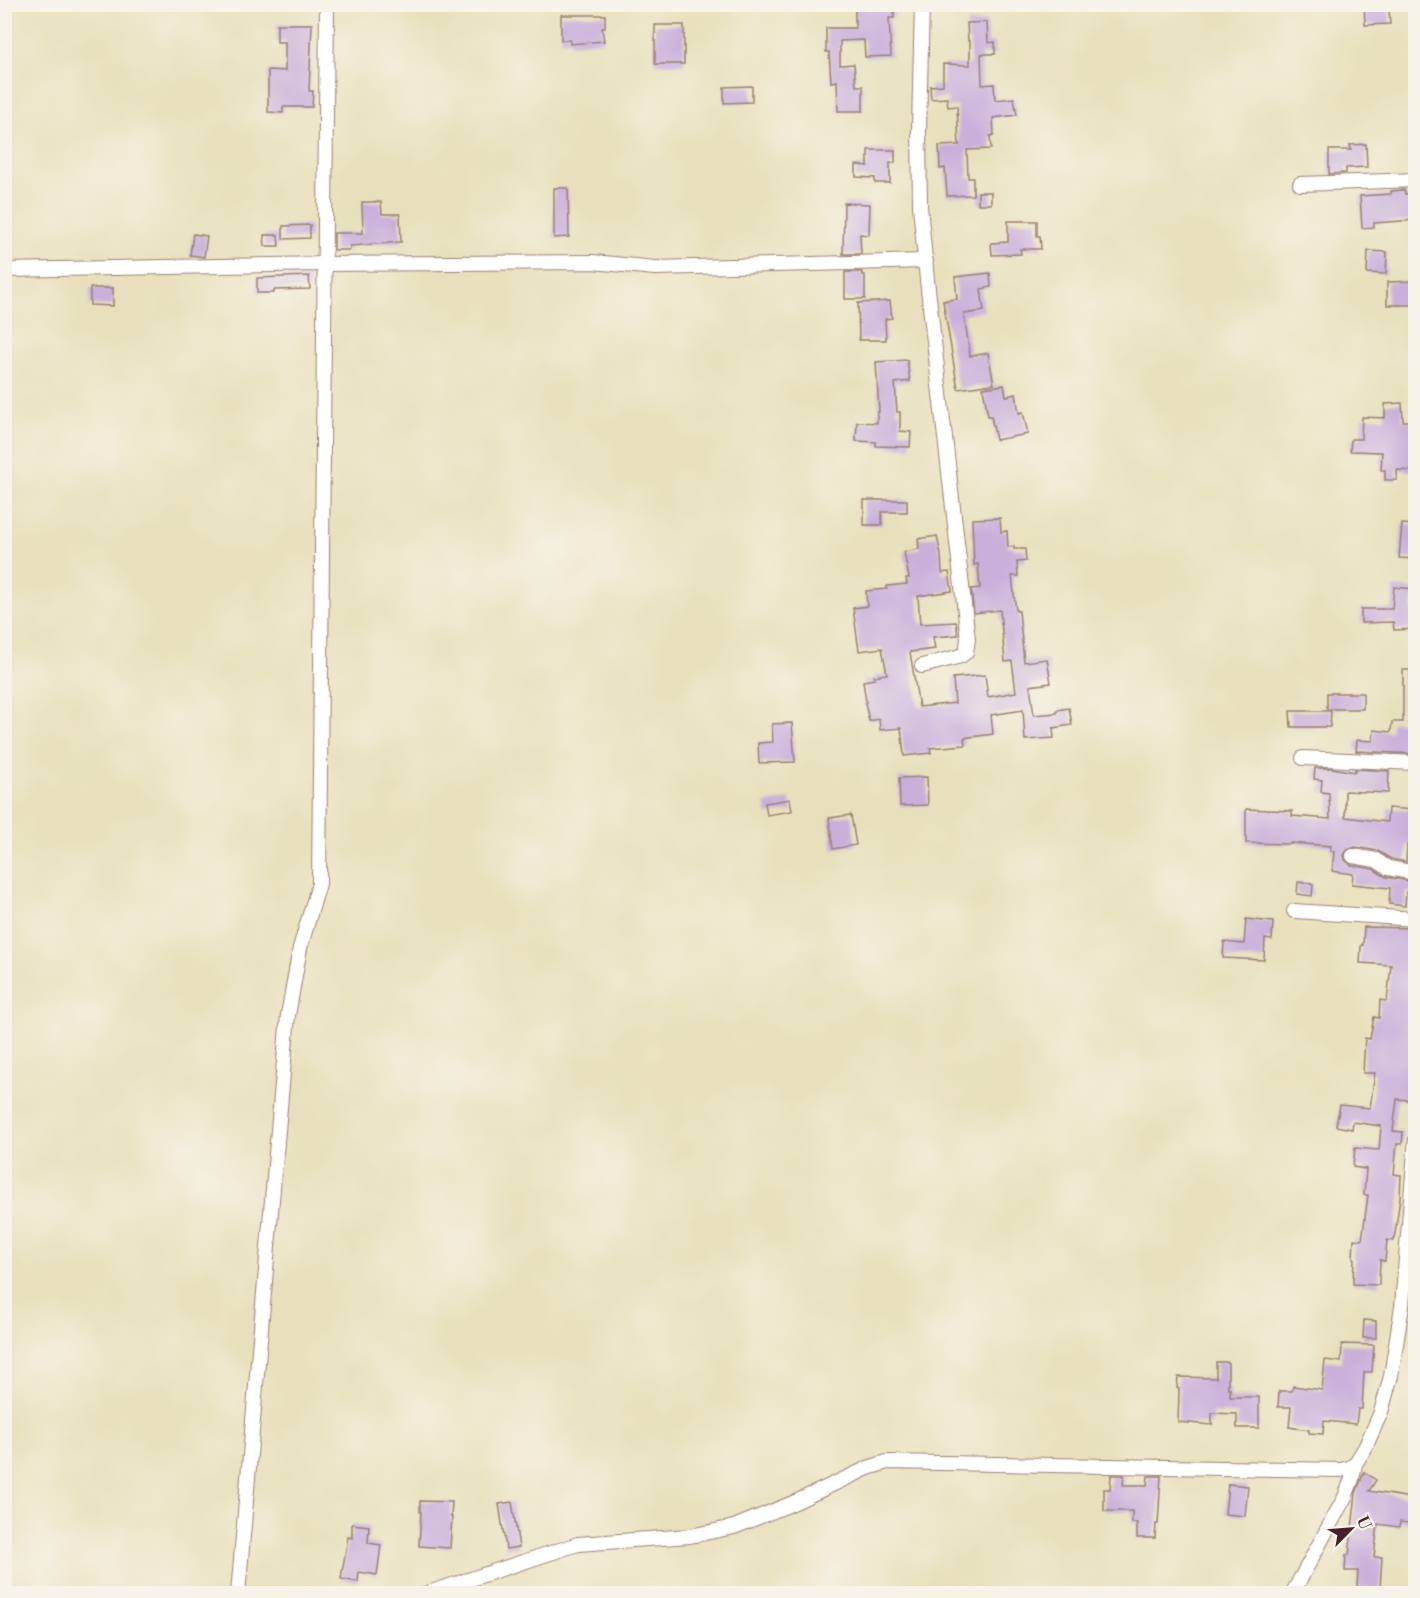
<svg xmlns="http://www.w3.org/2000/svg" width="1420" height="1598" viewBox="0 0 1420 1598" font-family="'Libre Bodoni',serif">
	<rect width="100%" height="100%" fill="#f7f3e8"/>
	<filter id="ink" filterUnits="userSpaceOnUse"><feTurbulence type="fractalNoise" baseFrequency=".0167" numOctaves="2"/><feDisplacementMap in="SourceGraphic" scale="12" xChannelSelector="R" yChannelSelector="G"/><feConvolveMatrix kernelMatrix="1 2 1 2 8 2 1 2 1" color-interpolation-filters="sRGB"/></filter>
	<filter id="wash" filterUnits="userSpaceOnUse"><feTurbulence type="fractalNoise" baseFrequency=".008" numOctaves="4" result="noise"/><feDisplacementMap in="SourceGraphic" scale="24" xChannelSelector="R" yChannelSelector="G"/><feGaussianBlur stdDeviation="1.35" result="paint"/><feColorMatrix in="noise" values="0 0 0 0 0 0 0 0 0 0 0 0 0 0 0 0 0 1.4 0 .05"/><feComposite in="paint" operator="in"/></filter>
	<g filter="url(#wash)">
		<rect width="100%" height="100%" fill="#e8e0bc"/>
		<g id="blocks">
			<path fill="#c9b0db" d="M855 4H894V18H889L891 56 865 57 864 40 840 41V65L854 64 856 86H863V111H838L837 81 831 82 829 52H826V28H855Z
				M1364 4H1382V9L1389 8 1390 24 1365 25Z
				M561 15H605V28H602L604 41 570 44V40H561Z
				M987 22 988 43 995 42V54H981L982 85 994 84 995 100 1014 98 1017 115 993 118 994 135 990 136 991 149 967 150 968 178H973V195L947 196 945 168 940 169 939 146 959 145 957 106 948 107 947 98 931 99 930 86 943 85V64L970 65V41H968L967 23Z
				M277 24H312L309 91H313L312 107H283V113L268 112V70L285 71V42H277Z
				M655 25H684V64H655Z
				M752 86V102L724 103V87Z
				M1366 144 1367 167 1346 168V173L1329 174V150H1351L1350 145Z
				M868 150H895V163H890V183H875V178L856 177V165L868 166Z
				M554 188H568L569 237 554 238Z
				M1404 190 1405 194 1416 193V220L1374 223V227L1362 228 1360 196 1391 194V191Z
				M978 192H991V204H978Z
				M362 202H381L382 214H400L401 242 350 246V250H334V233H363Z
				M844 203 870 204 869 235 860 234 861 254H843Z
				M1008 221H1037V236H1040L1041 249H1020L1021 254 992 255 991 243 1008 242Z
				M310 225V238L283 239V226Z
				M193 234 207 236 204 257 190 255Z
				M264 235H278L279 246H265Z
				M1368 251 1387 252 1386 274 1367 273Z
				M845 272H862V275H865V299H845Z
				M990 273 991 287 981 289 984 311 964 314 970 356 988 353 994 384 958 389 943 301 957 299 955 277Z
				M309 276 310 289 274 290V293H257V278Z
				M1416 281V305H1387V282Z
				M90 288H113V306L90 305Z
				M890 301 892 318 885 319 886 340H859L858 303Z
				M907 360 910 381 895 383 897 412H900V431L911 432 910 447 876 446V442L856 441 857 422 877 423V412H879L876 362Z
				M1004 385 1006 396 1016 394 1019 413 1023 412 1028 434 996 440 991 416H988L983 388Z
				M1402 403 1403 421H1416L1415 471 1397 470V480H1385V470H1381L1382 452 1350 451 1351 439H1361L1362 417 1385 418V404Z
				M864 500H907V512H882V525H864Z
				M1000 518 1001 532 1007 531 1008 547 1014 546V549H1025L1026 561 1017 562 1018 576H1012L1016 611H1019L1024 662 1047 659 1051 683 1030 686 1034 715 1057 713V710L1069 708 1072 725 1053 728 1054 738 1025 740 1023 710 991 715 993 734 964 738 965 745 930 748 931 753 904 756 901 728 880 730 879 719 869 721 865 703 866 702 863 681 875 679 874 676 887 674 882 648 859 651 853 608 867 606 866 591 887 589V586L907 584 906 578H909L904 552 919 549 918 539 937 536 941 555 942 573 949 572 952 591 918 596 920 624 956 622 958 635 933 637 935 649 910 652 919 707 955 703 953 678 985 675 988 697 1016 692 1012 661 1005 662 1000 610 974 613 971 589 980 588 978 564 974 565 972 519Z
				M1402 524 1416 525V559L1399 558Z
				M1394 587 1414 589 1412 611H1416V629L1394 630 1393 622 1361 623V609H1392Z
				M1403 670H1416V754L1356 751 1357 740 1373 741 1374 730 1391 732 1392 722H1403Z
				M1327 693H1363V709H1327Z
				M1290 711H1331L1330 727H1291Z
				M792 723 795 762 759 763 758 743 773 742 772 724Z
				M1315 768H1332L1355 772V769L1389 771 1388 793 1345 791V817L1387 822 1388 808 1416 810V846L1407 845 1406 862 1391 859 1378 851 1355 847 1347 850 1344 855 1345 860 1351 865 1373 869 1386 877 1416 882V893L1406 892 1405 906 1389 904 1390 888 1352 884 1353 874 1332 871 1334 851H1330L1331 846 1291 843V844L1246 843V809L1292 811V816L1330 819 1329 793 1321 792 1322 780 1314 779Z
				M927 777 928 805 900 806 899 778Z
				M790 799 792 811 767 815 765 803Z
				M851 815 856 845 833 849 829 818Z
				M1298 882 1313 884 1312 896 1297 894Z
				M1246 919 1273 922 1272 940 1265 939 1264 960 1223 958 1224 942 1244 944Z
				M1364 927 1416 928V984L1412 1021H1414L1412 1039H1414L1413 1058 1416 1059 1415 1076H1411L1408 1100 1397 1099 1393 1131 1403 1132 1402 1144H1397L1394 1174 1401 1175 1400 1198 1394 1241 1387 1240 1385 1261 1380 1260 1379 1285 1353 1284 1354 1258H1353L1354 1239 1362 1240 1368 1195H1364L1366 1169 1353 1167 1355 1148 1379 1150 1381 1126 1353 1122 1352 1129 1336 1126 1340 1105 1370 1108 1375 1073H1363L1365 1038 1370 1039 1374 1017 1379 1018 1380 1000 1387 1001 1391 965 1360 963 1361 945H1363Z
				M1364 1320 1376 1321V1338H1363Z
				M1342 1344 1374 1345 1372 1372H1364L1362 1409H1358L1356 1424 1324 1421 1323 1434 1309 1433V1430L1289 1427 1291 1407H1278L1279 1391H1292L1293 1386 1322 1390 1325 1360 1341 1362Z
				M1216 1362H1228V1389H1230V1397H1259V1428H1237V1414L1212 1413V1425L1178 1422 1179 1389 1177 1388 1178 1377 1216 1378Z
				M1364 1472 1376 1480 1369 1491 1416 1499V1524L1400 1522 1399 1527 1378 1524 1374 1557H1382L1380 1589 1357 1587 1358 1571H1345L1346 1555H1349L1356 1493Z
				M1111 1475H1124L1123 1485H1147L1148 1476H1161L1158 1524H1156L1155 1538H1137V1523H1132V1511H1104V1489H1110Z
				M1228 1484 1248 1486 1245 1516 1225 1514Z
				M420 1501 452 1502 451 1517H452L450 1548 419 1546 421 1512H420Z
				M512 1502 519 1547 506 1549 499 1504Z
				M352 1524 369 1526 368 1543 381 1545 377 1575 359 1572 358 1582 341 1579 348 1537 352 1538Z"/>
		</g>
	</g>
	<g filter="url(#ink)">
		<use href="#blocks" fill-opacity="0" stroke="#998074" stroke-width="1.5"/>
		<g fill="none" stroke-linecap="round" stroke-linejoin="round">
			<defs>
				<path id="minor" d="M922 4 919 129 920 206 927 280 968 639 966 652 961 656 922 666
					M1300 184 1416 180
					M4 270 323 264 593 262 655 268 926 261
					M1303 758 1416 763
					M1353 856 1376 860 1388 868 1416 873
					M1294 911 1416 919
					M238 1594 288 1015 300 948 319 884 327 4
					M425 1594 578 1544 690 1536 734 1527 793 1503 868 1468 887 1462 1341 1470 1349 1468 1355 1464 1365 1448 1381 1412 1391 1376 1402 1306 1416 1139
					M1292 1594 1345 1497 1352 1479 1355 1464"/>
			</defs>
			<use href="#minor" stroke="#998074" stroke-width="16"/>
			<use href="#minor" stroke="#fff" stroke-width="14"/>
		</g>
	</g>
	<rect width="1420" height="1598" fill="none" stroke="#f7f3e8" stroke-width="24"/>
	<g transform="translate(1351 1529) rotate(65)" stroke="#f7f3e8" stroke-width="4.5" paint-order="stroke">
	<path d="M0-4.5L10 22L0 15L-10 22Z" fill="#4a1f2b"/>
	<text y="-9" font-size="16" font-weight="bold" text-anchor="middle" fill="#4a1f2b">U</text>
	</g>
</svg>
